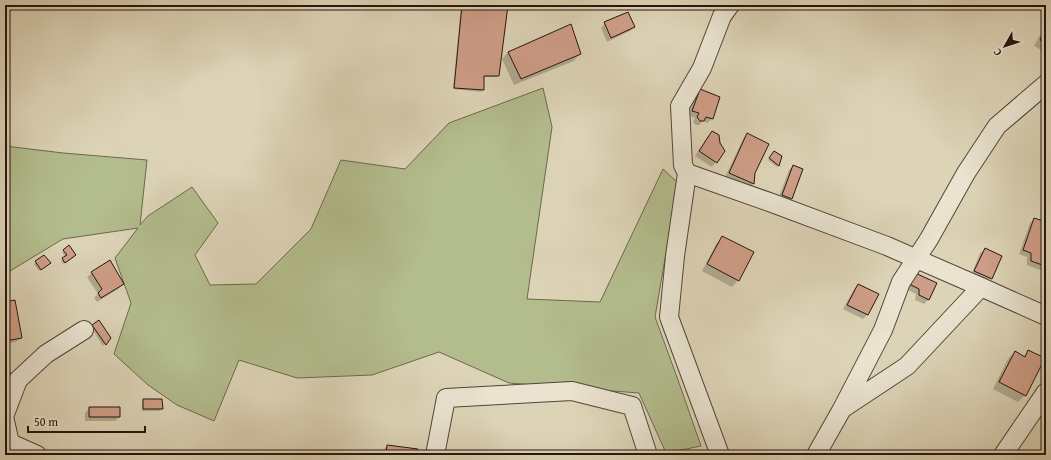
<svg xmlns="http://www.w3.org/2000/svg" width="1051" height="460" viewBox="0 0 1051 460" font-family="'Gentium Book Plus',serif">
	<rect width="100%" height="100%" fill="#ddd4b7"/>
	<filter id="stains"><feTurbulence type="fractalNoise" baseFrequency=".005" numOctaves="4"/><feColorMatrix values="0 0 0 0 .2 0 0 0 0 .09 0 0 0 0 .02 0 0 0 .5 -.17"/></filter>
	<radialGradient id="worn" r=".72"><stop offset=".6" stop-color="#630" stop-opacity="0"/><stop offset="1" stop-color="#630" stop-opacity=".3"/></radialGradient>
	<path fill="#b3bc8d" stroke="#6d684d" d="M543 88 552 127 527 299 600 302 663 169 678 183 655 317 678 380 701 446 666 453 639 393 509 383 439 352 372 375 297 378 239 360 214 421 177 405 148 385 114 354 131 303 115 258 138 228 63 239 5 274V146L63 153 147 160 140 225 148 216 192 187 218 223 195 255 210 285 256 284 311 229 341 160 405 169 449 123Z"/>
	<path fill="#0003" d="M461 5H507L498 75 496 77H483V90L481 92 453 89Z
		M605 23 634 27 630 31 607 42 601 28Z
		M1046 24V53L1034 46Z
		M571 25 580 54 574 61 514 85 502 59 508 52Z
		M700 91 712 119 707 123 703 121 699 125H696L693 122 695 118 688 115 696 95Z
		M712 132 724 151 712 167 695 156 708 136Z
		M747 135 754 173 753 184 749 188 725 177 743 139Z
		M773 154 778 165 777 167 768 160Z
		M793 166 791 198 787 203 778 199 789 170Z
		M1034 219 1046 223V261L1044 265 1040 270 1027 265V257L1019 254 1030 223Z
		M722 237 738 280 732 287 702 271 716 244Z
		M985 249 991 278 987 282 971 275 980 253Z
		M64 251 73 257 63 264 61 261 65 257 62 252Z
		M44 256 48 265 39 271 34 264Z
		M92 273 123 284 118 289 97 302 94 298 98 294 87 277Z
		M908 278 935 284 928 300 924 304 915 300 916 294 904 288Z
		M858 285 877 295 867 315 863 319 843 309 854 289Z
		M5 303 21 338 16 342 5 344Z
		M93 325 110 338 103 346 91 327Z
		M1029 351 1025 395 1018 402 993 389 1008 359 1015 352 1023 357Z
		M144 400 162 409 160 411H142V402Z
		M90 408 119 417 115 421H85V413Z
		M387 446 416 455H382L383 450Z"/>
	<path fill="#cf9e88" stroke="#27140d" d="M462 5H508L499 76H484V90L454 88Z
		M628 12 635 27 611 38 604 22Z
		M571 24 581 54 521 79 508 52Z
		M1046 28V43L1040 40Z
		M700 89 720 97 713 119 706 117 704 121H700L697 117 699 113 692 111Z
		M712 131 719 135 720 143 725 151 717 163 699 151Z
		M747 133 769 144 755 173 754 184 729 173Z
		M774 151 782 156 779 166 769 158Z
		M793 165 803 169 792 199 782 195Z
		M1034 218 1046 222 1045 266 1031 261V253L1023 250Z
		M722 236 754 252 739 281 707 264Z
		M69 245 76 255 65 263 62 258 67 255 63 250Z
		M985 248 1002 256 992 279 974 271Z
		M44 255 51 263 41 270 35 261Z
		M110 260 124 284 101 298 98 293 102 289 91 272Z
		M913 272 937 283 929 300 919 295V289L907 283Z
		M858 284 879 294 868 315 847 305Z
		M15 300 22 338 5 341V302Z
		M99 320 111 338 106 345 92 325Z
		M1028 350 1045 358 1026 396 999 382 1015 351 1025 357Z
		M5 372H10L9 384 5 383Z
		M143 399H162L163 409H143Z
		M89 407H120V417H89Z
		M387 445 418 449 417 455H386Z"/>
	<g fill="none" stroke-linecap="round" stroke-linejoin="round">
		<defs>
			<path id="street" d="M687 173 683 165 680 106 702 68 722 16 730 5
				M842 409 883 330 901 282 929 239 966 173 997 126 1046 84
				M5 414 18 380 46 354 84 330
				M5 421 10 443 37 455
				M435 455 446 398 572 391 632 406 648 455
				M720 455 669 317 675 256 687 173 772 203 887 246 981 287
				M816 455 842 409 907 366 981 287 1046 316
				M1003 455 1046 392"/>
		</defs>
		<use href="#street" stroke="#544438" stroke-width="20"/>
		<use href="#street" stroke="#e9e3d0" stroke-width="18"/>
	</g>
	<rect width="1051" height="460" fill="none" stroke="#ddd4b7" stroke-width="20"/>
	<rect x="6" y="6" width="1039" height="448" fill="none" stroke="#27140d" stroke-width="2"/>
	<rect x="10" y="10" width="1031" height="440" fill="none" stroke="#27140d"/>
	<g transform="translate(1005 46) rotate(231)" stroke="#e9e3d0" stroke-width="3" paint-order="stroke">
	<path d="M0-3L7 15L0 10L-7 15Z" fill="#27140d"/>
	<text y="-6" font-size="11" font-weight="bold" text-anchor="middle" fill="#27140d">С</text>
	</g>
	<path d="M28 426v6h117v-6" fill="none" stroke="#27140d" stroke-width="2"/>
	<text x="34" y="426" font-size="12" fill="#27140d" stroke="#e9e3d0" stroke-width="3" paint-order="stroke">50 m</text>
	<rect width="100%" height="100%" filter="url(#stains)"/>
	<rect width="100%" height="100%" fill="url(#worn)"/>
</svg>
